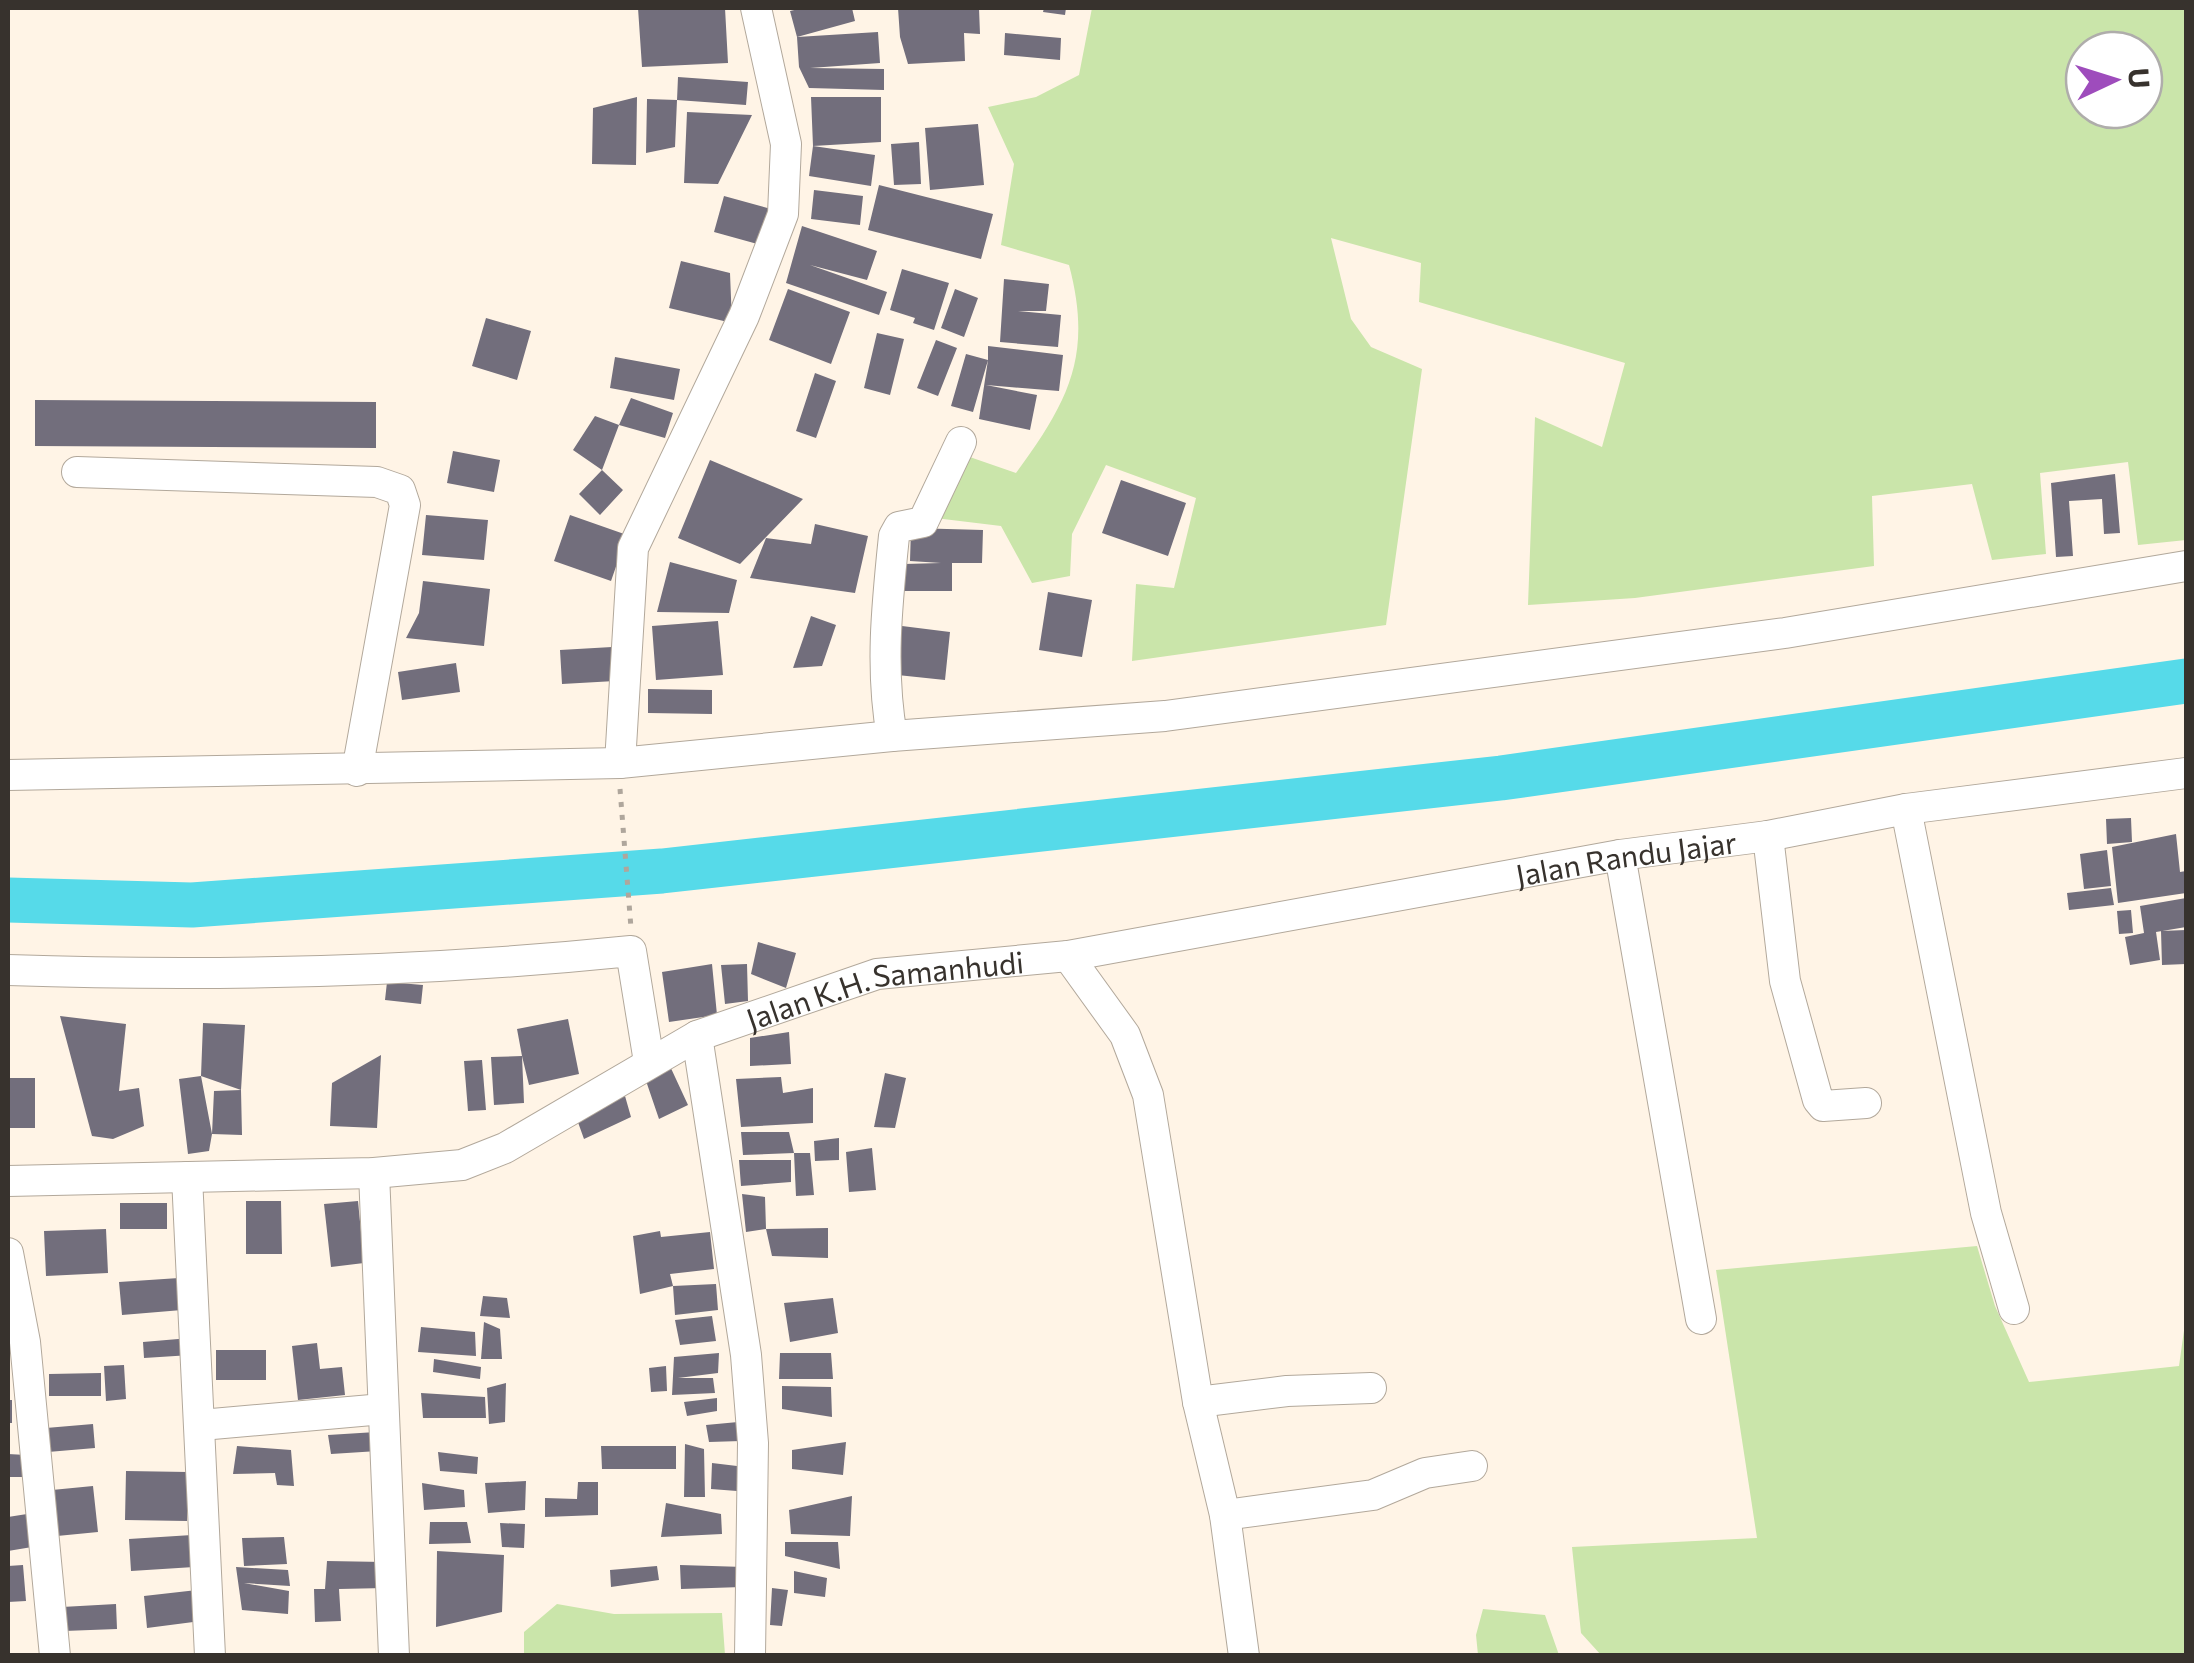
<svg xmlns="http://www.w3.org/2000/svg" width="2194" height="1663" viewBox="0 0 2194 1663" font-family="Commissioner,sans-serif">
	<rect width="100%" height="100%" fill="#fff4e6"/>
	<path fill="#cae5aa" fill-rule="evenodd" d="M1092 8H2186V540L2138 545 2128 462 2040 473 2046 554 1992 560 1972 484 1872 496 1874 566 1635 598 1528 605 1535 417 1602 447 1625 363 1419 302 1421 263 1331 238 1351 319 1371 347 1422 369 1386 625 1132 661 1136 584 1174 588 1196 498 1106 465 1072 534 1070 576 1032 583 1001 526 935 518 964 455 1016 473C1069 401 1093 355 1069 265L1001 245 1014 164 988 107 1036 97 1079 75ZM2084 50H2144V110H2084Z
		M1977 1246 1995 1306 2029 1382 2179 1366 2186 1316V1655H1601L1581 1633 1572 1547 1757 1538 1716 1270Z
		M557 1604 614 1614 722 1613 725 1655H524V1632Z
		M1483 1609 1545 1615 1559 1655H1478L1476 1635Z"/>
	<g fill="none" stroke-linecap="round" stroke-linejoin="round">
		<path stroke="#56dae9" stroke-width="45" d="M8 900 192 905 662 871 1501 778 2186 681"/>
	</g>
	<path fill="#726e7c" d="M638 8H725L728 63 642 67Z
		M803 8H852L855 21 797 37 790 11Z
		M898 8H979L980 34 964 33 965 61 908 64 900 37Z
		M1044 8H1066L1065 15 1043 12Z
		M878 32 880 63 810 68 884 69V90L809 88 799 67 797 37Z
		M1005 33 1061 38 1060 60 1004 55Z
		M678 77 748 82 746 105 677 100 675 147 646 153 647 99 677 100Z
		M637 97 636 165 592 164 593 108Z
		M811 97H881V142L813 146Z
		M687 112 752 115 718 184 684 183Z
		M978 124 984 185 930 190 925 128Z
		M919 142 921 184 894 185 891 144Z
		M813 146 875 155 871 186 809 176Z
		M879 185 993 214 981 259 868 230Z
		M814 190 863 196 860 225 811 219Z
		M724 196 771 209 761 245 714 232Z
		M802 226 877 251 867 280 810 265 887 292 879 315 786 283Z
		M681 261 730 273 732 323 669 308Z
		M902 269 949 283 934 330 913 323 915 318 890 310Z
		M1004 279 1049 284 1046 311H1018L1061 315 1058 347 1000 342Z
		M788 289 850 312 831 364 769 340Z
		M955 289 978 298 964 337 941 328Z
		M486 318 531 331 517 380 472 366Z
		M877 333 904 339 890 395 864 388Z
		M936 340 957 348 938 396 917 388Z
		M988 346 1063 355 1059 391 986 385 1037 395 1030 430 979 419 988 360 973 412 951 406 966 354 988 360Z
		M615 357 680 369 674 400 610 388Z
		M815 373 836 381 816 438 796 431Z
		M631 398 673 413 665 438 619 425Z
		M35 400 376 402V448L35 446Z
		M595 416 619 425 602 470 573 450Z
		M453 451 500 460 494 492 447 483Z
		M710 460 803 499 740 564 678 538Z
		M602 470 623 490 600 515 579 494Z
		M2115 474 2120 533 2104 534 2102 499 2069 501 2073 556 2056 557 2051 483Z
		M1121 480 1186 503 1168 556 1102 533Z
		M426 515 488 520 484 560 422 555Z
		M570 515 627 535 611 581 554 561Z
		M815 524 868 536 855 593 750 578 766 538 811 544Z
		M911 528 983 530 982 563H952V591H904V564L941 563 910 561Z
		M670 562 737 580 729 613 657 612Z
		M423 581 490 589 484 646 406 638 419 613Z
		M1048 592 1092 600 1082 657 1039 650Z
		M811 616 836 625 822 666 793 668Z
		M718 621 723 675 656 680 652 626Z
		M894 625 950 632 945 680 888 674Z
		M612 647 615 681 562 684 560 650Z
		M456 663 460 692 402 700 398 672Z
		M648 689 712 690V714L648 713Z
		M2131 818 2132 842 2107 844 2106 819Z
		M2176 834 2180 872 2186 871V893L2118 903 2112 847Z
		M2107 850 2111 886 2084 889 2080 854Z
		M2111 888 2114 905 2069 910 2067 893Z
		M2186 898V927L2156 932 2160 960 2130 965 2125 937 2144 933 2140 906Z
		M2131 910 2133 933 2119 934 2117 911Z
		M2186 930V964L2162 965 2161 931Z
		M758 942 796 953 786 988 751 974Z
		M712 964 717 1015 669 1022 662 972Z
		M747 964 748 1001 725 1004 721 965Z
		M387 982 423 985 421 1004 385 1000Z
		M60 1016 126 1024 119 1091 139 1088 144 1126 113 1139 92 1136Z
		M568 1019 579 1074 529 1085 522 1056 524 1103 494 1105 491 1057 522 1056 517 1029Z
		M203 1023 245 1025 241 1090 201 1076Z
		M789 1032 791 1064 750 1066V1038Z
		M381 1055 377 1128 330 1126 332 1083Z
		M482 1060 486 1110 468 1111 464 1061Z
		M669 1064 688 1105 659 1119 644 1075Z
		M885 1073 906 1078 895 1128 874 1127Z
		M201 1076 212 1134 209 1151 188 1154 179 1079Z
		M781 1077 783 1093 813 1088V1123L741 1127 736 1079Z
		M8 1078H35V1128H8Z
		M241 1090 242 1135 212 1134 214 1091Z
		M625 1096 631 1117 584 1139 575 1114Z
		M741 1132H789L794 1153 743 1155Z
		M839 1138V1160L815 1161 814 1141Z
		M872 1148 876 1190 849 1192 846 1152Z
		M794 1153H810L814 1195 796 1196Z
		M739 1160H791V1182L741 1186Z
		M742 1194 765 1197 766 1229 746 1232Z
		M246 1201H281L282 1254H246Z
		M358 1201 364 1263 331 1267 324 1204Z
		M120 1203H167V1229H120Z
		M828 1228V1258L772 1256 766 1229Z
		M106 1229 108 1273 46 1276 44 1231Z
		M660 1231 661 1237 710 1232 714 1269 670 1274 673 1286 640 1294 633 1236Z
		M179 1278 182 1310 122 1315 119 1282Z
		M716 1284 718 1310 675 1315 673 1286Z
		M483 1296 507 1298 510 1318 480 1316Z
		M833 1298 838 1333 790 1342 784 1303Z
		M712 1316 716 1341 680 1345 675 1320Z
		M484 1322 500 1329 502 1359H481Z
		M421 1327 475 1332 476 1356 418 1352Z
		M190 1338 191 1355 144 1358 143 1342Z
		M317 1343 320 1369 342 1367 345 1395 298 1400 292 1346Z
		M216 1350H266V1380H216Z
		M719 1353 718 1373 678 1378H713L715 1393 672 1395 674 1357Z
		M780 1353H831L833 1379H779Z
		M434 1359 481 1367 480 1379 433 1372Z
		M124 1365 126 1399 106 1401 104 1366Z
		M666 1366 667 1391 651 1392 649 1368Z
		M101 1373V1396H49V1374Z
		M506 1383 505 1422 489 1424 487 1388Z
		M782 1386 831 1387 832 1417 782 1409Z
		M421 1393 485 1397 486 1418H423Z
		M717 1398V1411L687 1416 684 1402Z
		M8 1400H12V1423H8Z
		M738 1422 741 1441 709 1442 706 1425Z
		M93 1424 95 1448 48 1452 46 1428Z
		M376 1432 378 1451 331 1454 328 1435Z
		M846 1442 843 1475 792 1469V1450Z
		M685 1444 704 1449 705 1497H684Z
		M237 1446 291 1450 294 1486 277 1485 275 1473 233 1474Z
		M601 1446H676V1469H602Z
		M438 1452 478 1457 477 1474 440 1471Z
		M8 1454 26 1455V1477H8Z
		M712 1463 737 1466V1491L711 1489Z
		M126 1471 188 1472 187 1521 125 1520Z
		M526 1481 525 1510 488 1513 485 1483Z
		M578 1482H598V1515L545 1517V1498L577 1499Z
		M422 1483 464 1490 465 1507 424 1510Z
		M93 1486 98 1532 57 1536 52 1490Z
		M852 1496 850 1536 791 1534 789 1510Z
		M666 1503 721 1514 722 1534 661 1537Z
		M27 1514 32 1547 8 1551V1517Z
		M430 1522H467L471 1543 429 1544Z
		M500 1523 525 1524 524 1548 502 1547Z
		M192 1535 194 1567 131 1571 129 1539Z
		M284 1537 287 1564 244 1566 242 1538Z
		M785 1542H838L840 1569 785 1556Z
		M437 1551 504 1555 502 1612 436 1627Z
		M327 1561 384 1562 385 1588 339 1589 341 1621 315 1622 314 1589H325Z
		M23 1565 26 1601 8 1602V1566Z
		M680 1565 744 1567 742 1587 681 1589Z
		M657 1566 659 1580 611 1587 610 1570Z
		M236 1567 288 1570 290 1586 244 1583 289 1591 288 1614 242 1610Z
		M794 1571 827 1578 825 1597 794 1593Z
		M772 1588 788 1590 782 1626 770 1625Z
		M197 1590 201 1621 147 1628 144 1596Z
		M116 1604 117 1629 64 1631 62 1607Z"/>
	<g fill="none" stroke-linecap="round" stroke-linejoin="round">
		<defs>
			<g id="street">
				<path d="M77 472 377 482 400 490 405 505 357 771"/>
				<path d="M892 736C880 669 887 604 894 536L899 527 923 522 961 442"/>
				<path d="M620 763 633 548 744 316 783 214 786 144 756 8"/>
				<path d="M8 775 620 763 892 736 1165 716 1785 633 2186 566"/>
				<path d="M1906 809 1986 1213 2014 1309"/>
				<path d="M1768 836 1785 981 1818 1100 1823 1106 1866 1103"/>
				<path d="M1620 855 1701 1319"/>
				<path d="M1068 956 1125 1035 1148 1095 1198 1402 1225 1515 1244 1656"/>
				<path d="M8 970C216 977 424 972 631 951L649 1062"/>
				<path d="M697 1036 746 1355 753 1443 750 1656"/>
				<path d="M374 1173 394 1656"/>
				<path d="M187 1177 210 1656"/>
				<path id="s1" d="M8 1181 374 1173 462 1165 505 1148 697 1036 877 974 1068 956 1620 855 1768 836 1906 809 2186 773"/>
				<path d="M8 1253 25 1342 55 1656"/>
				<path d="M1198 1402 1287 1391 1371 1388"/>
				<path d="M201 1425 383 1409"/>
				<path d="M1225 1515 1373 1495 1425 1473 1472 1466"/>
			</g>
		</defs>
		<use href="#street" stroke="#b2a89b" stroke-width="32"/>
		<path stroke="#afa69c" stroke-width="5" stroke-dasharray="5 8" stroke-linecap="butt" d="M620 789 631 928"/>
		<use href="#street" stroke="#fff" stroke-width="30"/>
	</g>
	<g text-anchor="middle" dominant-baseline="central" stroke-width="10" stroke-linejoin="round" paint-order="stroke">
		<g font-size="30" fill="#37322d" stroke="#fff">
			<text stroke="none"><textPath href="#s1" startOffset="1672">Jalan Randu Jajar</textPath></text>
			<text stroke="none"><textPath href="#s1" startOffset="918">Jalan K.H. Samanhudi</textPath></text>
		</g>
	</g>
	<rect width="2194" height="1663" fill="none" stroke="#37322d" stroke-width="20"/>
	<g transform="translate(2114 80) rotate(86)"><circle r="48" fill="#ffffff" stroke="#afadab" stroke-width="2.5"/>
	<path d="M0-8L18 38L0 25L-18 38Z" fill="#9e4cbc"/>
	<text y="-15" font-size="28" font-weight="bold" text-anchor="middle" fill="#37322d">U</text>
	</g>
</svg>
